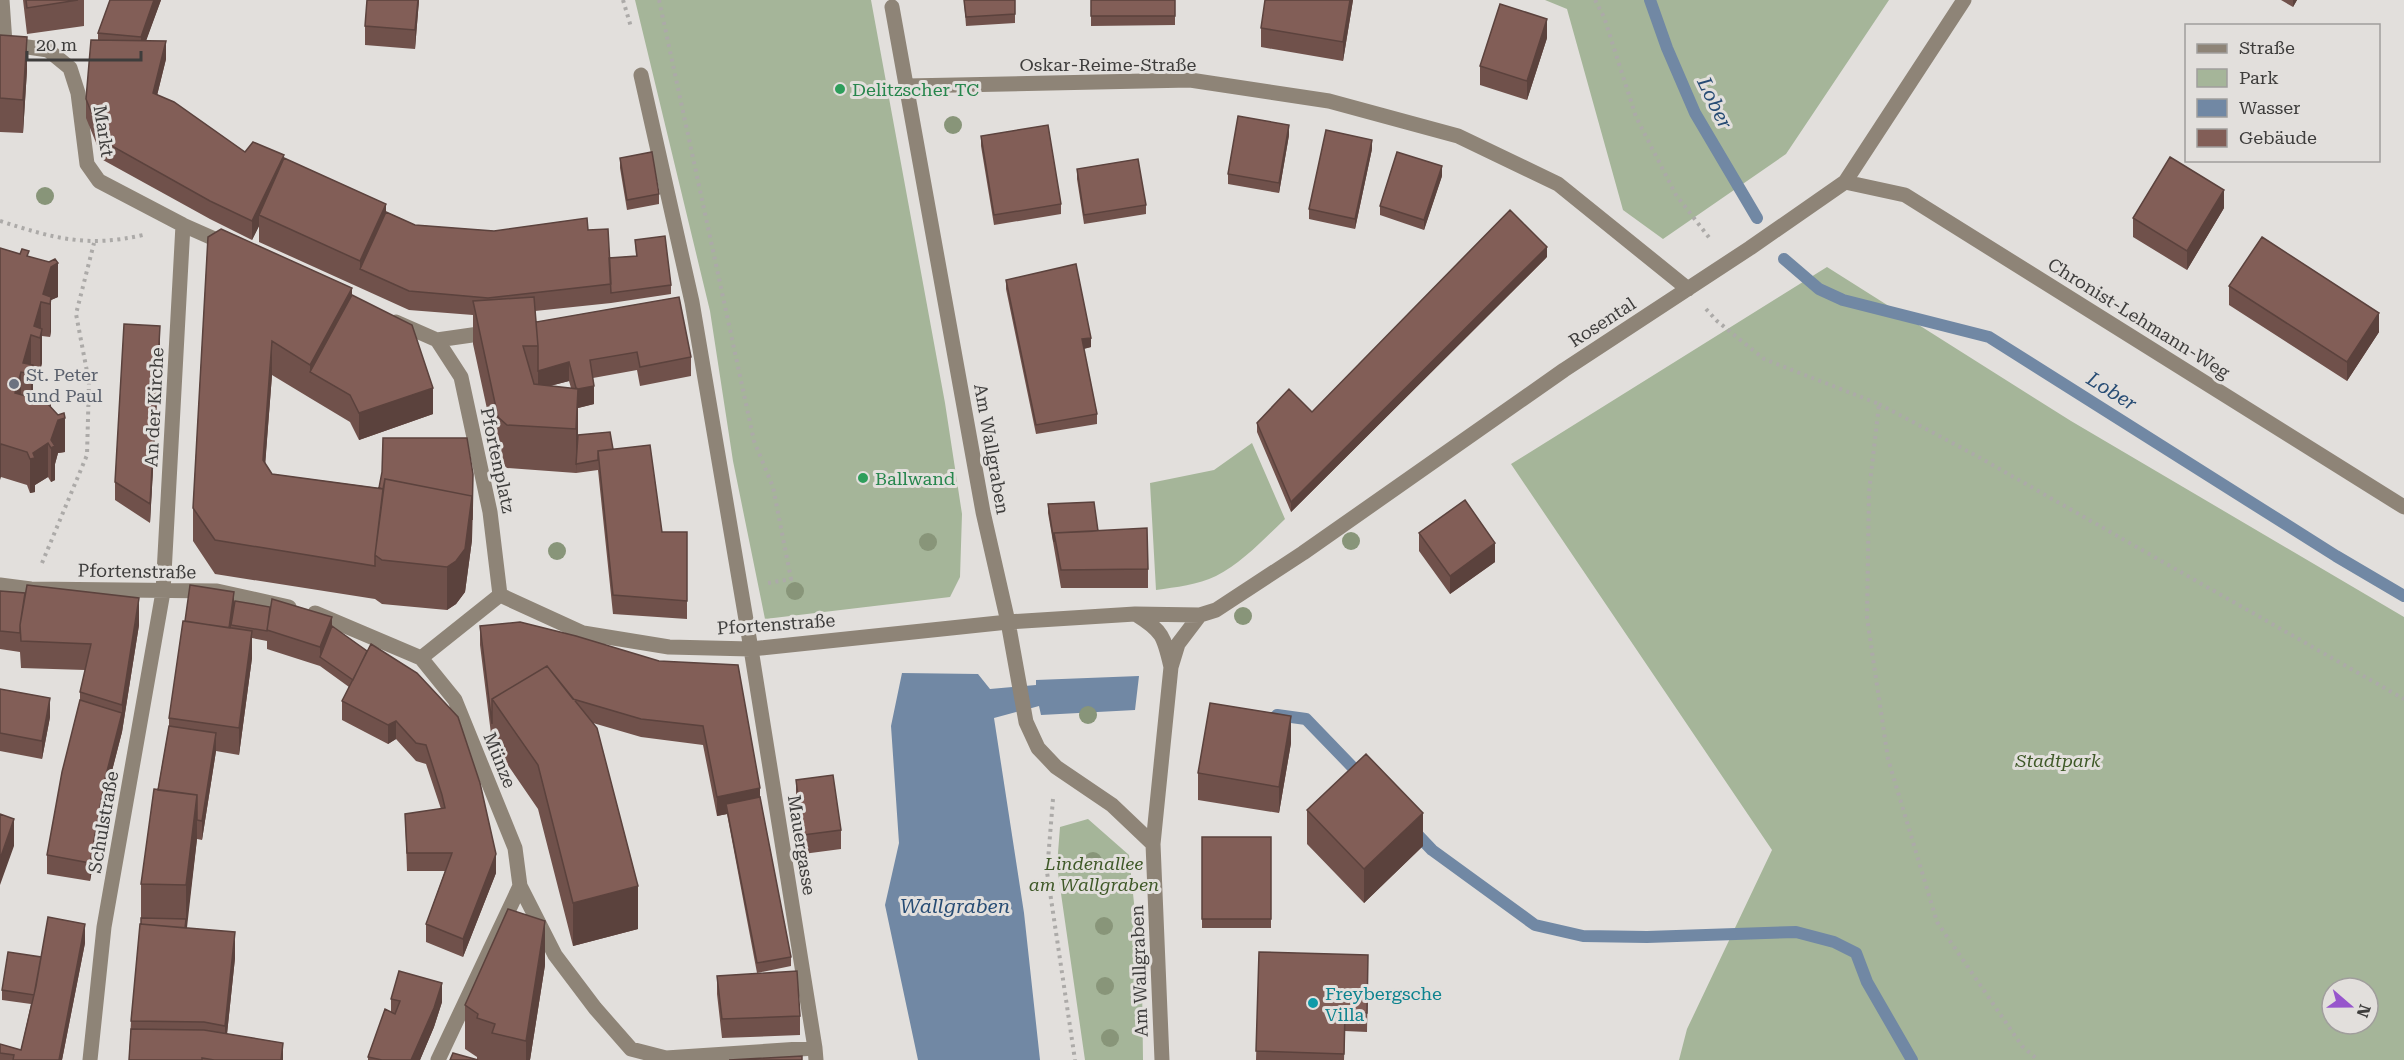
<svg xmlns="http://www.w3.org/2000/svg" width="2404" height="1060" viewBox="0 0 2404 1060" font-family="'Roboto Serif',serif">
	<rect width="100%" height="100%" fill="#e2dfdc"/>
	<path fill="#a5b599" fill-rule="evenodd" d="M635 0H871L945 403 962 514 960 577 950 597 765 619 733 461 710 311Z
		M1545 0H1889L1786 154 1663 239 1623 210 1567 9Z
		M1827 267 2071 421 2404 617V1060H1679L1687 1029 1772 850 1511 464ZM2332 988H2368V1024H2332Z
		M1252 443 1285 519C1264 539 1242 563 1216 576 1198 585 1176 587 1156 590L1150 483 1214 470Z
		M1088 819 1129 855 1142 980 1143 1060H1085L1057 866 1060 827Z"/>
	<path fill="#7188a4" d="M902 673 978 674 990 689 1036 685V680L1139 676 1135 710 1041 715 1039 706 994 718 1024 913 1040 1060H918L885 905 899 843 891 726Z"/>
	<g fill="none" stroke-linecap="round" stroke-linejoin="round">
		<path stroke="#7188a4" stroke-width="12" d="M1650 0 1667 48 1695 113 1757 218
			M1784 259 1819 289 1843 300 1989 337 2336 556 2404 596
			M1277 715 1306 719 1363 778
			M1413 830 1432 850 1535 925 1583 936 1647 937 1796 932 1834 942 1856 953 1867 982 1912 1060"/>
		<path stroke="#acaaa8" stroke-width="4" stroke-dasharray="3 4.5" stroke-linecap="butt" d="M623 0 631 27
			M659 0 754 441 773 487 791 579 768 583
			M1595 0 1604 17 1636 117 1676 195 1711 240
			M0 221C53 238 87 248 143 235
			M1706 309 1717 321 1764 359 1879 404 1869 492 1867 618 1888 759 1937 922 2022 1046 2038 1060
			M1879 404 1975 455 2404 699
			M42 563 87 455 89 382 76 314 94 243
			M1053 799 1047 872 1075 1060"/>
		<path stroke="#8e8477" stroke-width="15" d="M2 0 5 43
			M892 7 983 512 1008 622 1026 722 1038 748 1056 767 1112 805 1153 844
			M0 43 48 50 70 68 78 93 87 164 99 181 183 225 226 244
			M641 75 692 302 751 649 815 1048
			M907 86 1190 80 1329 101 1458 136 1558 184 1688 289
			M1845 182 1905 195 2404 507
			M396 322 437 340 493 332
			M437 340 461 377 490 512 500 595
			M0 585 31 589 217 591 289 607
			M315 613 421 658 500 595 583 633 669 647 751 649 1008 622 1135 614 1200 615 1216 610 1303 553 1564 370 1750 248 1845 182 1964 0
			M1137 615C1163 631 1164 637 1171 667
			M421 658 455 700 515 848 520 886 555 955 595 1008 631 1049 666 1058 815 1048 816 1060
			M90 1060 104 927 163 592 183 225
			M438 1060 520 886
			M1162 1060 1153 844 1171 667 1178 644 1200 615"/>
	</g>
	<g fill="#889579">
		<circle cx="953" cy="125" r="9"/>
		<circle cx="45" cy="196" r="9"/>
		<circle cx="1351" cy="541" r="9"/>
		<circle cx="928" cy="542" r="9"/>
		<circle cx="557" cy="551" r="9"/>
		<circle cx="795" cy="591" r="9"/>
		<circle cx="1243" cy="616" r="9"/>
		<circle cx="1088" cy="715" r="9"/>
		<circle cx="1093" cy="861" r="9"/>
		<circle cx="1104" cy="926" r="9"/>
		<circle cx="1105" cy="986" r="9"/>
		<circle cx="1110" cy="1038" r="9"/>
	</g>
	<path fill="#70514b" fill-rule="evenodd" d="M23 0H84V26L27 34Z
		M110 0H161L146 40 166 59 157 95 245 152 284 159 386 212 415 225 494 231 588 230 609 258 636 256 635 240 671 285V294L611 303 535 311 536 322 691 357V376L640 386 637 370 593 378 594 404 578 408V435L613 449 662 532H687V619L613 614 598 470 576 473 507 468 498 460 473 344V315L409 310 259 242V226L252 240 210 219 103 160 86 118V99L98 40V33ZM569 381 571 388 550 386Z
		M419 0 415 49 365 45V26Z
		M964 0H1015V23L966 26Z
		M1091 0H1175V25L1091 26Z
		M1353 0 1343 61 1261 47V28Z
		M2281 0H2297L2293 7Z
		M0 35 27 70 23 133 0 132Z
		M1547 38 1527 100 1480 85V66Z
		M1289 135 1279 193 1228 184V174Z
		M981 136 1061 204V214L994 225 981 146Z
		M1372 149 1355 229 1309 219V209Z
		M620 158 659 194V204L627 210 620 168Z
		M1077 169 1146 205V214L1084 224 1077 179Z
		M1442 176 1424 230 1380 215V206Z
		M2224 208 2187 270 2133 237V218Z
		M208 237 352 295 433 414 359 440 350 422 310 398 272 375 265 464 272 474 379 488 473 493 472 540 465 592 456 604 447 610 382 604 375 599 215 574 193 541V508Z
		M0 248 29 257 58 297 51 300V331L50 337 42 336V363L40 371 33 369V398L51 408 65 452 58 453 55 464V480L51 482 48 477 35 485V492L30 493 27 485 1 477Z
		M1547 257 1291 512 1257 432V423L1312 412Z
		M1006 280 1091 347 1084 349 1097 414V424L1036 434 1006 289Z
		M2229 286 2379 332 2347 381 2229 305Z
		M160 345 150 523 115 500V482Z
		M1048 504 1098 531 1148 569V588H1061L1048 513Z
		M1419 533 1495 562 1450 594 1419 551Z
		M0 591 139 625 122 732 105 798 90 881 47 874V855L80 700V692L85 670 21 668 20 652 0 649Z
		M234 601 332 626 367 651 371 644 496 873 463 957 426 942V924L445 871H407L405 814 441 809 426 764 416 761 396 739 388 744 342 720V701L349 687 320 666 267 649V641L252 638V658L239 755 216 751 202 840 197 839 186 928 235 958 227 1034 283 1060H129L131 1021 141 924V884L169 726V718L185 621Z
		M480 626 659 661 760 797 791 957V966L757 973 727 814 717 816 703 745 641 737 593 723 638 929 573 946 538 809 492 742 480 645Z
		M0 689 50 717 42 759 0 751Z
		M1291 743 1279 813 1198 800V773Z
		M796 780 841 830V849L803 854 796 799Z
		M1307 810 1423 846 1364 903 1307 844Z
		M1202 837H1271V928H1202Z
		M85 943 62 1060H0V1044L21 1050 31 1004 2 1000V990L41 957Z
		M1259 952 1368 974 1367 1032 1345 1031 1344 1060H1256Z
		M545 965 530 1060H450H477V1057L465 1049V1005Z
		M717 976 800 1016V1035L722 1038 717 994Z
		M391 999 442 1002 434 1027 420 1060H368V1057L391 1012Z"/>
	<path fill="#5b423d" d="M154 0H161L141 55V37Z
		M418 0H419L415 49V30Z
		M1350 0H1353L1343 61V42Z
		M2293 0H2297L2293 7Z
		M1547 19V38L1527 100V81Z
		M27 37V70L23 133V100Z
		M166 41V59L153 112V93Z
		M1289 125V135L1279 193V183Z
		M1372 140V149L1355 229V219Z
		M284 155V173L259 215V226L252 240V221Z
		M1442 166V176L1424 230V220Z
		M2224 190V208L2187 270V251Z
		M386 204V230L360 269V288V261Z
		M1547 247V257L1291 512V502Z
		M58 263V297L51 300V331L50 337V304L43 294 51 267Z
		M352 288V322L310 372V398V365Z
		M41 302V334L42 329V363L40 371V338L34 326Z
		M2379 313V332L2347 381V362Z
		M160 326V345L150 523V504Z
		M31 335V369L23 363Z
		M1091 338V347L1082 349V339Z
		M272 341V375L263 493V460Z
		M569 362V381L538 389V371Z
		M33 365V399L31 408V374Z
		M21 372V406L15 393Z
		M594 386V404L578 408V432L576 473V429L578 389Z
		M433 388V414L359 440V413Z
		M51 399V433L47 403Z
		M65 418V452L58 453 55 464V480L51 482V440L58 420Z
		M48 443V477L35 485V492L30 493V459L33 453Z
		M1 444V477L0 480V447Z
		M473 474 472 540 465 592 456 604 447 610V567Z
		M1495 543V562L1450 594V576Z
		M234 592V610L231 625V632L227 635Z
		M139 598V625L122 732 105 798 90 881V863L105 779 122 713V705Z
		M332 617V635L320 657V647Z
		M252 631V658L239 755V728Z
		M50 698V717L42 759V741Z
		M1291 716V743L1279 813V787Z
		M396 721V739L388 744V725Z
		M216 733V751L202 840V821Z
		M760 788V807L726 804 727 814 717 816V797Z
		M197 795V839L184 954 186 919V885Z
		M1423 813V846L1364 903V869Z
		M14 819V846L0 885V859Z
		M496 854V873L463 957V939Z
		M638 886V929L573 946V903Z
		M545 921V965L530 1060H526V1041Z
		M85 924V943L62 1060H59Z
		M235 932V958L225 1053V1026Z
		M442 983V1002L434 1027 420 1060H411Z
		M283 1043V1060H281Z"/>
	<path fill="#825e57" stroke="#5b423d" stroke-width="1.5" d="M26 0H78L27 8Z
		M110 0H154L141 37 98 33Z
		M367 0H418L415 30 365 26Z
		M964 0H1015V14L966 17Z
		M1091 0H1175V16H1091Z
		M1265 0H1350L1343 42 1261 28Z
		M1500 4 1547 19 1527 81 1480 66Z
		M0 35 27 37 23 100 0 98Z
		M91 40 166 41 153 93 174 102 245 152 253 142 284 155 252 221 210 201 103 141 86 99Z
		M1238 116 1289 125 1279 183 1228 174Z
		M1048 125 1061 204 994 215 981 136Z
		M1326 130 1372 140 1355 219 1309 209Z
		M652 152 659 194 627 200 620 158Z
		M1397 152 1442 166 1424 220 1380 206Z
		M2170 157 2224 190 2187 251 2133 218Z
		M284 158 386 204 360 261 259 215Z
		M1138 159 1146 205 1084 215 1077 169Z
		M1510 210 1547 247 1291 502 1257 423 1289 389 1312 412Z
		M386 212 415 225 494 231 587 218 588 230 608 229 611 284 488 298 409 291 360 269Z
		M221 229 352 288 310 365 272 341 263 460 272 474 383 489 375 555V566L215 540 193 508 208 237Z
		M665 236 671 285 611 293 609 258 637 256 635 240Z
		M2262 237 2379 313 2347 362 2229 286Z
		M0 248 20 254 22 249 29 251 27 256 49 262 55 259 58 263 51 267 43 294 51 297 50 304 41 302 34 326 42 329 40 338 31 335 23 363 33 365 31 374 21 372 15 393 43 401 48 395 51 399 47 403 58 415 64 413 65 418 58 420 51 440 55 446 51 448 48 443 33 453 35 458 30 459 27 452 1 444 0 447Z
		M1076 264 1091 338 1082 339 1097 414 1036 425 1006 280Z
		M352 295 412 325 433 388 359 413 350 395 310 372Z
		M534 297 538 346H523L534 384 578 389 576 429 507 425 498 417 473 301Z
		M679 297 691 357 640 367 637 352 590 360 594 386 578 389 576 388 569 362 538 371V346L536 322Z
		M124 324 160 326 150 504 115 482Z
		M610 432 613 449 598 451V460L576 464 578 435Z
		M383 438H467L473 474 472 520V496L385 479 383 489 379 488 382 472Z
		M650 445 662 532H687V601L613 595 598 451Z
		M385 479 472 496 465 549 456 561 447 567 382 560 375 555Z
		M1465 500 1495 543 1450 576 1419 533Z
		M1094 502 1098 531 1054 533V542L1048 504Z
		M1147 528 1148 569 1061 570 1054 533Z
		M27 585 139 598 122 705 80 692 91 644 21 641 20 625Z
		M190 585 234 592 229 628 185 621Z
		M0 591 25 593 20 625V633L0 631Z
		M272 599 332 617 320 647 267 630Z
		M235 601 270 607 267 631 231 625Z
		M183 621 252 631 239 728 169 718Z
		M520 622 576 636 659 661 738 665 760 788 717 797 703 726 641 719 573 699 547 666 492 699V724L480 626Z
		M332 626 367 651 353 680 320 657Z
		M371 644 417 673 458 717 480 783 496 854 463 939 426 924 452 853H407L405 814 445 808 442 795 426 745 416 743 396 721 388 725 342 701Z
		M547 666 597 728 638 886 573 903 538 765 492 699Z
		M0 689 50 698 42 741 0 733Z
		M80 700 122 713 105 779 90 863 47 855 62 772Z
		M1210 703 1291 716 1279 787 1198 773Z
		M169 726 216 733 202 821 197 820V795L158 790Z
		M1366 754 1423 813 1364 869 1307 810Z
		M833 775 841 830 803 835 796 780Z
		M154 789 197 795 186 885 141 884Z
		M760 797 791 957 757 963 726 804Z
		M0 814 14 819 0 859Z
		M1202 837H1271V919H1202Z
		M508 909 545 921 526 1041 492 1033 495 1024 477 1018 478 1014 465 1005Z
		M48 917 85 924 59 1060H13L14 1055 0 1053V1044L21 1050 36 986Z
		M141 918 186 919 185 928 141 924Z
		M140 924 235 932 225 1026 204 1022 131 1021Z
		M8 952 41 957 34 995 2 990Z
		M1259 952 1368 955 1367 1013H1345L1344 1054 1256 1051Z
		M399 971 442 983 434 1008 411 1060H382L368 1057 385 1009 395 1014 400 1001 391 999Z
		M797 971 800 1016 722 1019 717 976Z
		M131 1029 204 1030 283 1043 281 1060H214L202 1058V1060H129Z
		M453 1053 478 1060H450Z
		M802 1056V1060H729Z"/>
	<g fill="#2e9e5b" stroke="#e2dfdc" stroke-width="2">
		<circle cx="840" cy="89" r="6"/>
		<circle cx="863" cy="478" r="6"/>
	</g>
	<circle fill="#6b7280" stroke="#e2dfdc" stroke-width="2" cx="14" cy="384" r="6"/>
	<circle fill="#0f9aa8" stroke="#e2dfdc" stroke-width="2" cx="1313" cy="1003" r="6"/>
	<g text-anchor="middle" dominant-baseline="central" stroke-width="6" stroke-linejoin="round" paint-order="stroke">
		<g font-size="18" fill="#3e3d3c" stroke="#e2dfdc">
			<text x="1108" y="64">Oskar-Reime-Straße</text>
			<text transform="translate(104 131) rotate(81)">Markt</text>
			<text transform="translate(2139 318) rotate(32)">Chronist-Lehmann-Weg</text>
			<text transform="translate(1602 322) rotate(-33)">Rosental</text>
			<text transform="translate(154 407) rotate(-87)">An der Kirche</text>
			<text transform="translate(992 449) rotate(80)">Am Wallgraben</text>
			<text transform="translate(498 460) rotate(78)">Pfortenplatz</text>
			<text transform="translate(137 571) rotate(1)">Pfortenstraße</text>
			<text transform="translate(776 624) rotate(-4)">Pfortenstraße</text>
			<text transform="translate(500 760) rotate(68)">Münze</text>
			<text transform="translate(103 822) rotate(-80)">Schulstraße</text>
			<text transform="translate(802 845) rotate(81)">Mauergasse</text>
			<text transform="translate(1139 971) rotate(-92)">Am Wallgraben</text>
		</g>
		<g font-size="18" fill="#27864d" stroke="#e2dfdc" text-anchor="start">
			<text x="852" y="89">Delitzscher TC</text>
			<text x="875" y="478">Ballwand</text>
		</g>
		<g font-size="18" fill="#5b616d" stroke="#e2dfdc" text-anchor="start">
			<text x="26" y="374">St. Peter<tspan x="26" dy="21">und Paul</tspan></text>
		</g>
		<g font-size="18" font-style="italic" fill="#3f5928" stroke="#e2dfdc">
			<text x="2058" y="760">Stadtpark</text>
			<text x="1094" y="863">Lindenallee<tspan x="1094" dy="21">am Wallgraben</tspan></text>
		</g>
		<g font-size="18" fill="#0d838f" stroke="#e2dfdc" text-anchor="start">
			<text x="1325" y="993">Freybergsche<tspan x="1325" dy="21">Villa</tspan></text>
		</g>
		<g font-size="20" font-style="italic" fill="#274c74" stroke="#e2dfdc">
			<text transform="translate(1715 103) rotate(64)">Lober</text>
			<text transform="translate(2112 391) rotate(32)">Lober</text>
			<text x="955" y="906">Wallgraben</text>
		</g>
	</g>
	<rect x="2185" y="24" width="195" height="138" fill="#e2dfdc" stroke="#a09e9c" stroke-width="1.5"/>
	<rect x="2197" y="44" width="30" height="9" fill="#8e8477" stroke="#a09e9c" stroke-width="1.5"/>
	<text x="2239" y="54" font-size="18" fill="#3e3d3c">Straße</text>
	<rect x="2197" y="69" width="30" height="18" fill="#a5b599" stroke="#a09e9c" stroke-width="1.5"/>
	<text x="2239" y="84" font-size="18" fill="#3e3d3c">Park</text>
	<rect x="2197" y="99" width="30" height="18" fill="#7188a4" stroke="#a09e9c" stroke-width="1.5"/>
	<text x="2239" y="114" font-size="18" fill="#3e3d3c">Wasser</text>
	<rect x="2197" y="129" width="30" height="18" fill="#825e57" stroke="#a09e9c" stroke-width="1.5"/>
	<text x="2239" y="144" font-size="18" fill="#3e3d3c">Gebäude</text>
	<g transform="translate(2350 1006) rotate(110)"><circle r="28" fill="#e2dfdc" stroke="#a09e9c" stroke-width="1.5"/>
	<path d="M0-4.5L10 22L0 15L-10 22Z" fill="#9756cc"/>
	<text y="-9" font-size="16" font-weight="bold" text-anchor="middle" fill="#3e3d3c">N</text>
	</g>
	<path d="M27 51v9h114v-9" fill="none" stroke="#3e3d3c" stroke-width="3"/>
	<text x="36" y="51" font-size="18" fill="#3e3d3c" stroke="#e2dfdc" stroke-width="4.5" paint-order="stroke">20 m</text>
</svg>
